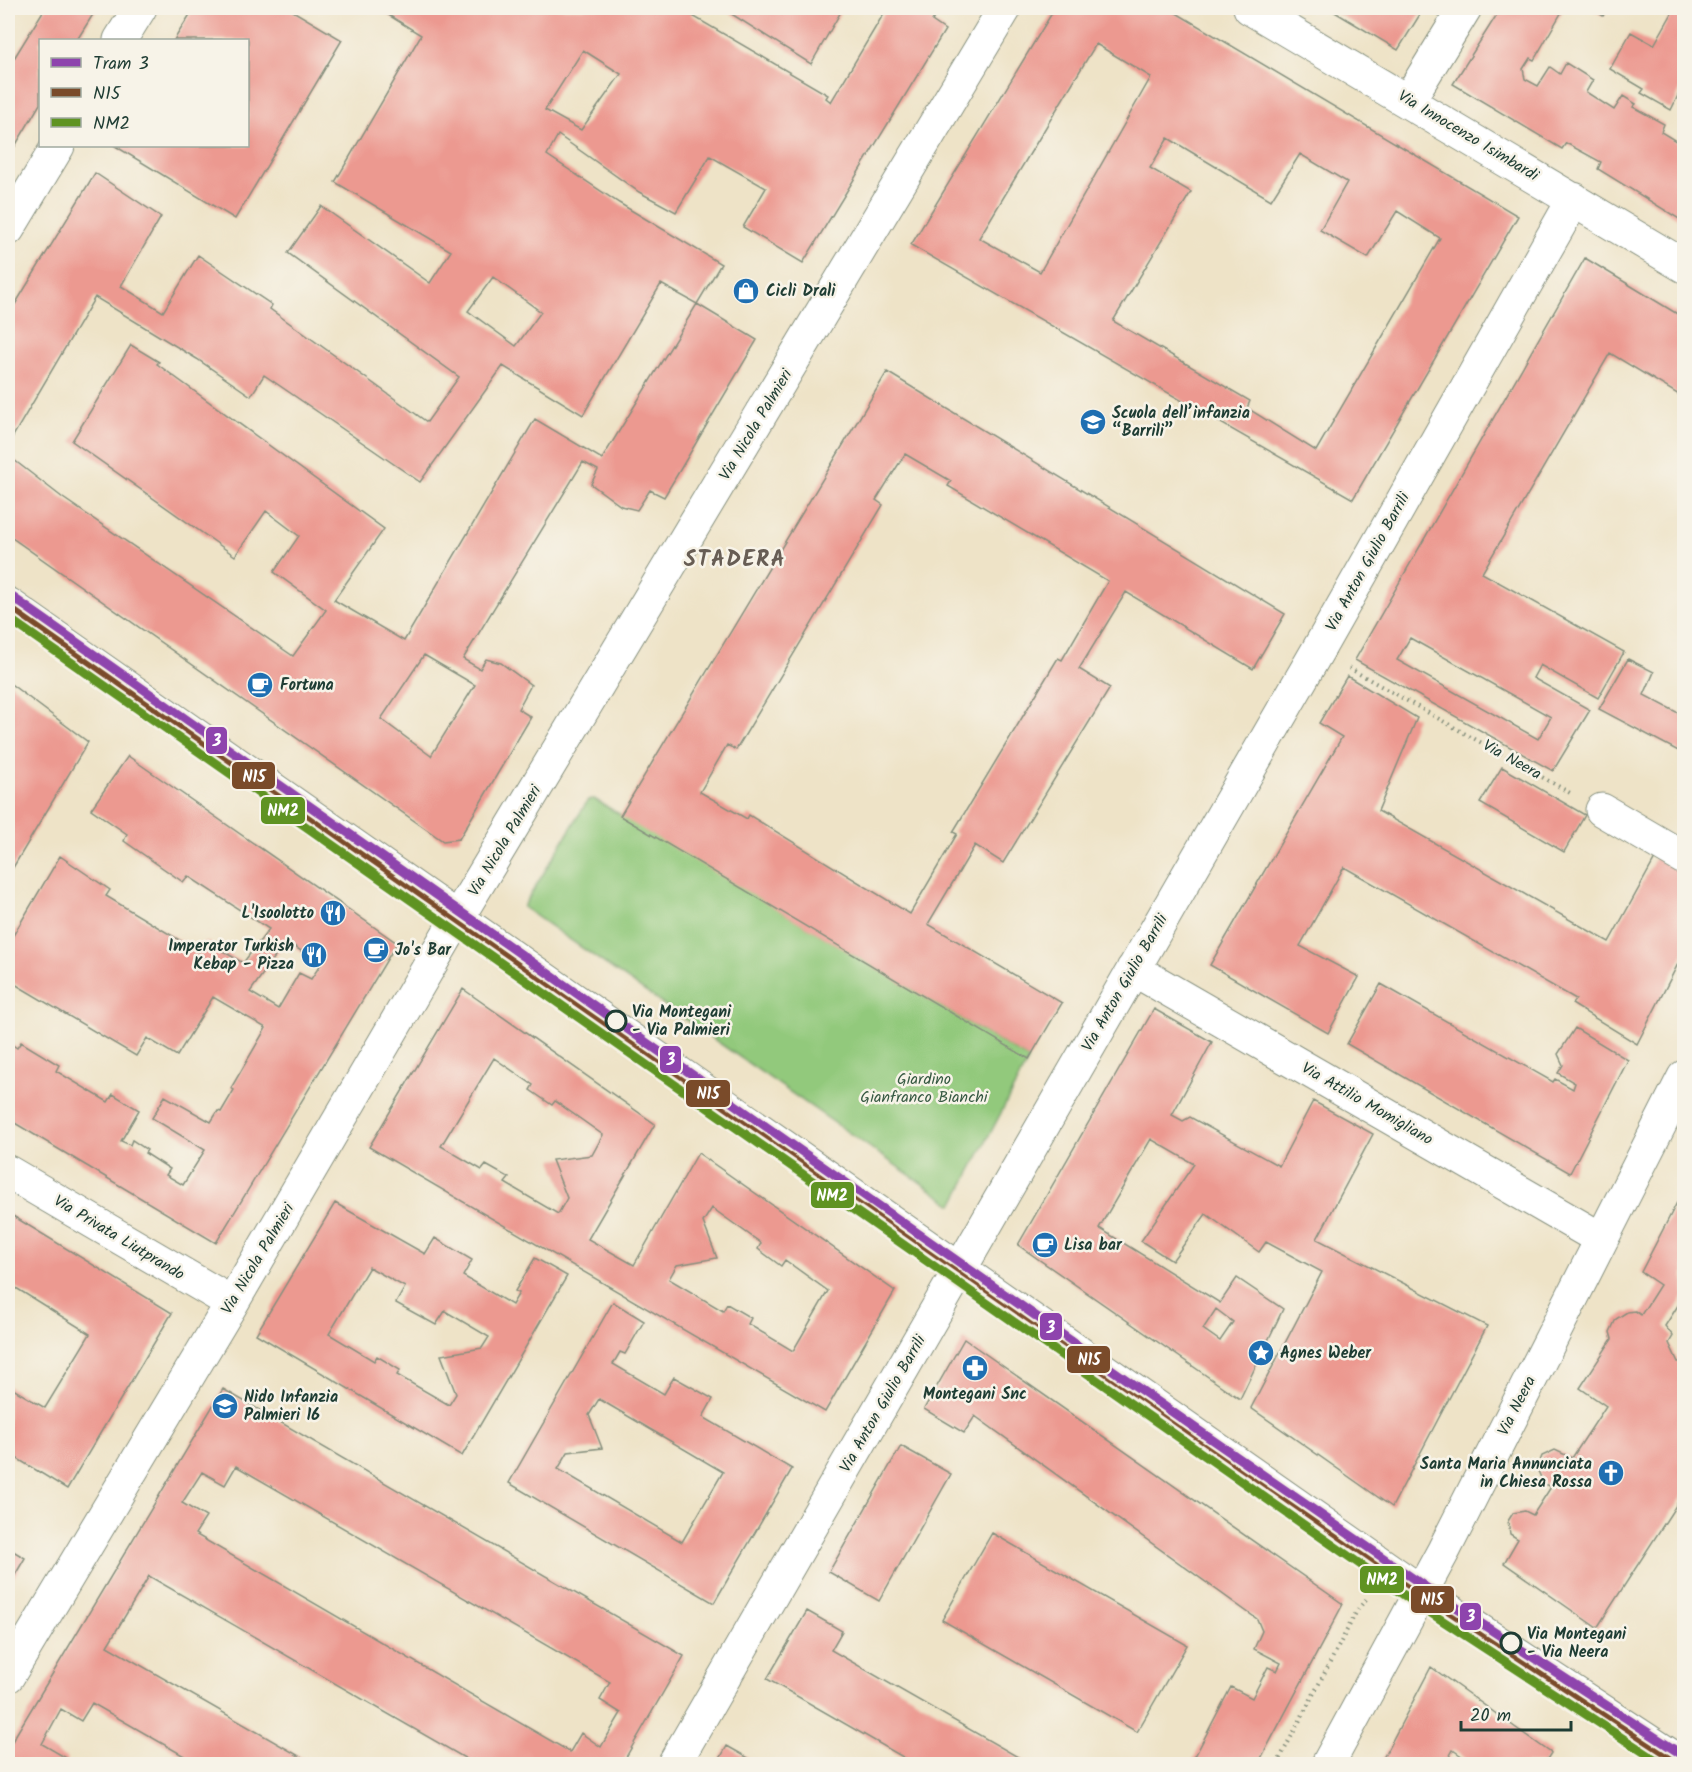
<svg xmlns="http://www.w3.org/2000/svg" width="1692" height="1772" viewBox="0 0 1692 1772" font-family="Kalam,sans-serif">
	<rect width="100%" height="100%" fill="#f7f3e8"/>
	<filter id="ink" filterUnits="userSpaceOnUse"><feTurbulence type="fractalNoise" baseFrequency=".0167" numOctaves="2"/><feDisplacementMap in="SourceGraphic" scale="12" xChannelSelector="R" yChannelSelector="G"/><feConvolveMatrix kernelMatrix="1 2 1 2 8 2 1 2 1" color-interpolation-filters="sRGB"/></filter>
	<filter id="wash" filterUnits="userSpaceOnUse"><feTurbulence type="fractalNoise" baseFrequency=".008" numOctaves="4" result="noise"/><feDisplacementMap in="SourceGraphic" scale="24" xChannelSelector="R" yChannelSelector="G"/><feGaussianBlur stdDeviation="1.35" result="paint"/><feColorMatrix in="noise" values="0 0 0 0 0 0 0 0 0 0 0 0 0 0 0 0 0 1.4 0 .05"/><feComposite in="paint" operator="in"/></filter>
	<g filter="url(#wash)">
		<rect width="100%" height="100%" fill="#eee3c7"/>
		<path fill="#92c97c" stroke="#588358" stroke-width="1.5" d="M594 799 1029 1059 953 1205 523 907 588 800Z"/>
		<g id="blocks">
			<path fill="#ec9990" fill-rule="evenodd" d="M45 8H97L77 40H40V104L8 158V68Z
				M194 8H288L342 40 235 219 115 146H248V40H174Z
				M377 8H695L691 15 828 95 826 98 831 102 887 8H940L932 21 945 30 803 263 743 227 766 188 710 156 676 212 639 192 558 135 547 155 619 203 721 264 697 304 661 284 583 415 503 366 420 482 264 375 251 396 197 359 95 297 12 438 8 435V316L95 173 161 217 121 286 163 312 198 255 272 305 270 309 427 422 459 377 288 253 321 206 430 283 451 251 335 182 421 35ZM583 50 621 74 581 130 545 110ZM493 277 541 312 516 346 468 311Z
				M722 8H843L811 64Z
				M1055 8H1168L1518 216 1353 499 911 245ZM1096 44 1151 77 1040 272 979 238ZM1168 138 1271 200 1300 154 1347 182 1320 230 1368 258 1397 211 1440 238 1316 451 1247 408 1250 401 1113 321 1191 192 1150 168Z
				M1328 8H1424L1398 50Z
				M1501 8H1564L1534 60 1530 58 1523 69 1525 79 1538 86 1550 67 1560 74 1566 63 1593 80 1586 92 1614 110 1623 96 1636 104 1633 107 1664 124 1661 132 1684 146V222L1598 169 1601 162 1566 143 1562 149 1453 84Z
				M1591 8H1608L1603 16Z
				M1675 8H1684V83L1671 110 1641 93 1644 89 1610 69 1631 32 1654 45Z
				M1585 258 1684 318V398L1610 353 1482 573 1624 652 1598 698 1540 665 1533 678 1590 710 1553 771 1355 660ZM1410 638 1551 717 1538 739 1397 660Z
				M697 304 757 340 664 497 650 490 637 510 621 506 591 484 598 470 583 462 463 659 480 669 486 659 501 663 531 685 518 709 531 717 459 839 443 841 8 535V465L10 466 14 460 63 498 293 656 326 610 274 572 299 536 266 511 235 556 72 441 131 345 159 362 157 364 384 529 334 600 404 641 535 419 602 459ZM424 655 475 685 431 756 381 719Z
				M887 372 1285 614 1253 669 1126 592 1079 669 1110 688 1003 863 975 845 928 924 1062 1003 1029 1059 620 816ZM905 454 951 481 948 486 1108 581 1062 660 1058 658 953 832 957 834 910 914 749 815 747 819 700 792 727 745 736 750 883 505 876 500Z
				M1628 659 1654 672 1644 695 1684 716V754L1599 709Z
				M1347 676 1417 718 1378 811 1609 942 1656 857 1684 873V952L1637 1044 1572 1004 1576 999 1344 867 1300 946 1359 977 1328 1033 1210 965 1342 737 1319 723Z
				M8 682 88 742 8 876Z
				M128 756 397 943 216 1243 8 1119V1042L17 1048 21 1042 59 1065 56 1071 108 1102 113 1094 139 1110 121 1141 130 1145 132 1140 147 1150 145 1153 170 1169 166 1175 183 1185 205 1150 152 1118 165 1096 211 1122 218 1111 221 1112 234 1090 231 1088 266 1028 213 997 177 1056 147 1038 136 1056 8 980V944L60 856 110 890 106 896 199 952 206 941 243 963 269 929 188 876 183 882 124 841 127 834 91 809ZM286 941 321 964 311 979 299 973 278 1009 250 992Z
				M1502 767 1585 815 1564 852 1480 803Z
				M1381 984 1553 1082 1555 1079 1573 1089 1575 1083 1558 1073 1563 1065 1558 1054 1575 1028 1628 1060 1570 1173 1347 1044Z
				M463 989 655 1124 588 1239 634 1265 698 1153 895 1291 825 1412 369 1147ZM494 1058 533 1085 530 1090 552 1105 555 1101 603 1135 592 1155 552 1160 567 1198 558 1214 505 1183 509 1178 486 1165 482 1170 441 1146ZM712 1208 761 1243 758 1249 781 1266 785 1260 828 1291 793 1351 748 1324 751 1318 727 1304 723 1311 669 1279 677 1265 717 1258 703 1222Z
				M1154 1009 1212 1042 1172 1115 1183 1121 1190 1117 1279 1166 1313 1101 1373 1134 1317 1239 1487 1326 1392 1507 1251 1408 1322 1272 1266 1242 1259 1252 1206 1214 1172 1261 1141 1241 1194 1164 1151 1139 1099 1228 1220 1303 1237 1278 1283 1309 1240 1399 1018 1245ZM1216 1309 1233 1322 1220 1341 1203 1329Z
				M1684 1189V1296L1665 1326 1673 1336 1669 1343 1678 1362H1684V1493L1597 1628 1504 1563 1518 1539 1510 1534 1508 1521 1513 1513 1525 1511 1533 1515 1551 1487 1544 1484 1537 1469 1542 1456 1555 1450 1572 1458 1606 1406 1580 1388 1612 1339 1610 1332 1616 1319 1627 1312 1635 1311 1641 1315 1660 1285 1641 1272Z
				M335 1203 425 1254 435 1238 472 1260 463 1276 512 1305 519 1293 515 1291 535 1258 567 1276 462 1456 256 1334ZM369 1267 405 1287 396 1303 436 1325 445 1311 489 1337 482 1348 441 1355 456 1394 449 1405 397 1375 400 1370 377 1356 374 1361 329 1334Z
				M8 1213 172 1313 67 1489 8 1453V1386L45 1408 90 1334 8 1283Z
				M613 1302 644 1321 625 1354 620 1352 613 1364 664 1394 674 1377 713 1399 703 1417 792 1469 714 1603 509 1483ZM599 1399 723 1472 682 1542 558 1469 568 1452 602 1448 589 1415Z
				M964 1339 1343 1604 1258 1764H1191L1231 1687 1252 1698 1268 1667 1277 1671 1281 1663 1254 1649 1262 1631 1257 1619 975 1416 964 1433 924 1409Z
				M223 1389 684 1656 622 1764H475L149 1576 107 1646 313 1764H198L92 1703 81 1721 61 1709 42 1744 68 1759 65 1764H8V1748ZM236 1466 610 1682 600 1700 621 1713 601 1747 581 1733 570 1752 195 1534 206 1517 182 1503 202 1472 225 1485Z
				M901 1446 951 1474 879 1601 829 1572Z
				M992 1533 1187 1645 1137 1732 942 1620Z
				M8 1548 25 1558 8 1587Z
				M807 1611 842 1631 831 1650 1030 1764H915L767 1679Z
				M1431 1667 1551 1753 1544 1764H1473L1453 1750 1445 1764H1380Z
				M727 1746 759 1764H717Z"/>
		</g>
	</g>
	<g filter="url(#ink)">
		<use href="#blocks" fill-opacity="0" stroke="#86907e" stroke-width="1.5"/>
		<g fill="none" stroke-linecap="round" stroke-linejoin="round">
			<defs>
				<path id="minor" d="M1250 8 1684 266
					M120 40 140 8
					M1408 101 1465 8
					M8 229 58 146
					M8 604 1421 1592 1683 1764
					M1602 810 1684 858
					M1133 969 1601 1239
					M8 1172 232 1303
					M8 1676 232 1303 461 912 1005 8
					M674 1764 1318 650 1574 199
					M1328 1764 1444 1550 1684 1077"/>
			</defs>
			<use href="#minor" stroke="#86907e" stroke-width="35"/>
			<path stroke="#86907e" stroke-width="4" stroke-dasharray="1.5 4.5" stroke-linecap="butt" d="M1349 668 1572 794
				M1277 1764 1358 1609 1368 1597"/>
			<use href="#minor" stroke="#fff" stroke-width="33"/>
			<defs>
				<path id="bus-1" d="M8 604 1421 1592 1683 1764"/>
				<path id="bus-2" d="M8 618 1414 1602 1662 1764"/>
			</defs>
			<use href="#bus-1" stroke="#f7f3e8" stroke-width="14"/>
			<use href="#bus-2" stroke="#f7f3e8" stroke-width="14"/>
			<use href="#bus-1" stroke="#7a4b2a" stroke-width="9"/>
			<use href="#bus-2" stroke="#5f9322" stroke-width="9"/>
			<defs>
				<path id="tram-1" d="M8 594 1198 1430 1424 1586 1684 1756"/>
			</defs>
			<use href="#tram-1" stroke="#f7f3e8" stroke-width="14"/>
			<use href="#tram-1" stroke="#8e44ad" stroke-width="9"/>
		</g>
	</g>
	<defs>
		<symbol id="shop-disc" viewBox="-11 -11 22 22"><circle r="9.5" fill="#1f6fb2" stroke="#f7f3e8"/><path d="M-5-2.5h2.3a2.7 3.5 0 0 1 5.4 0H5L5.5 6h-11ZM-1.5-2.5h3a1.5 2.3 0 0 0-3 0Z" fill="#fff"/></symbol>
		<symbol id="school-disc" viewBox="-11 -11 22 22"><circle r="9.5" fill="#1f6fb2" stroke="#f7f3e8"/><path d="M0-5L7-2L0 1L-7-2ZM-4 1L0 2.5L4 1V4Q0 6-4 4Z" fill="#fff"/></symbol>
		<symbol id="cafe-disc" viewBox="-11 -11 22 22"><circle r="9.5" fill="#1f6fb2" stroke="#f7f3e8"/><path d="M-5.5-4.5H6V0H3Q3 3.5 0 3.5H-2.5Q-5.5 3.5-5.5 0ZM3-3.2v2h1.7v-2ZM-6 4.5H4V6H-6Z" fill="#fff"/></symbol>
		<symbol id="restaurant-disc" viewBox="-11 -11 22 22"><circle r="9.5" fill="#1f6fb2" stroke="#f7f3e8"/><path d="M-5-6h1v4h1v-4h1v4h1v-4h1v5L-1.5 .5V6h-2V.5L-5-1ZM5-6V6H3V1.5H1.5Q1.5-4 5-6Z" fill="#fff"/></symbol>
		<symbol id="sight-disc" viewBox="-11 -11 22 22"><circle r="9.5" fill="#1f6fb2" stroke="#f7f3e8"/><path d="M0-6L1.8-2.2L6-1.7L2.9 1.2L3.7 5.4L0 3.3L-3.7 5.4L-2.9 1.2L-6-1.7L-1.8-2.2Z" fill="#fff"/></symbol>
		<symbol id="pharmacy-disc" viewBox="-11 -11 22 22"><circle r="9.5" fill="#1f6fb2" stroke="#f7f3e8"/><path d="M-2-6h4v4h4v4h-4v4h-4v-4h-4v-4h4Z" fill="#fff"/></symbol>
		<symbol id="church-disc" viewBox="-11 -11 22 22"><circle r="9.5" fill="#1f6fb2" stroke="#f7f3e8"/><path d="M-1.2-6h2.4v3.5h3.3v2.4h-3.3V6h-2.4V-.1h-3.3v-2.4h3.3Z" fill="#fff"/></symbol>
	</defs>
	<g fill-rule="evenodd">
		<use href="#shop-disc" x="731" y="276" width="30" height="30"/>
		<use href="#school-disc" x="1078" y="407" width="30" height="30"/>
		<use href="#cafe-disc" x="245" y="670" width="30" height="30"/>
		<use href="#restaurant-disc" x="318" y="898" width="30" height="30"/>
		<use href="#cafe-disc" x="361" y="935" width="30" height="30"/>
		<use href="#restaurant-disc" x="299" y="940" width="30" height="30"/>
		<use href="#cafe-disc" x="1030" y="1230" width="30" height="30"/>
		<use href="#sight-disc" x="1246" y="1338" width="30" height="30"/>
		<use href="#pharmacy-disc" x="960" y="1353" width="30" height="30"/>
		<use href="#school-disc" x="210" y="1391" width="30" height="30"/>
		<use href="#church-disc" x="1596" y="1458" width="30" height="30"/>
	</g>
	<g fill="#f7f3e8" stroke="#1f3d34" stroke-width="3">
		<circle cx="616" cy="1021" r="10"/>
		<circle cx="1511" cy="1643" r="10"/>
	</g>
	<g text-anchor="middle" dominant-baseline="central" stroke-width="5" stroke-linejoin="round" paint-order="stroke">
		<g font-size="16" fill="#1f3d34" stroke="#f7f3e8">
			<text transform="translate(1468 136) rotate(31)">Via Innocenzo Isimbardi</text>
			<text transform="translate(756 425) rotate(-59)">Via Nicola Palmieri</text>
			<text transform="translate(1368 562) rotate(-61)">Via Anton Giulio Barrili</text>
			<text transform="translate(1512 760) rotate(29)">Via Neera</text>
			<text transform="translate(505 841) rotate(-59)">Via Nicola Palmieri</text>
			<text transform="translate(1125 983) rotate(-60)">Via Anton Giulio Barrili</text>
			<text transform="translate(1367 1104) rotate(30)">Via Attilio Momigliano</text>
			<text transform="translate(119 1238) rotate(31)">Via Privata Liutprando</text>
			<text transform="translate(258 1259) rotate(-59)">Via Nicola Palmieri</text>
			<text transform="translate(883 1404) rotate(-60)">Via Anton Giulio Barrili</text>
			<text transform="translate(1517 1406) rotate(-63)">Via Neera</text>
		</g>
		<g font-size="16" font-weight="bold" fill="#1f3d34" stroke="#f7f3e8" text-anchor="start">
			<text x="766" y="291">Cicli Drali</text>
			<text x="1112" y="413">Scuola dell’infanzia<tspan x="1112" dy="18">“Barrili”</tspan></text>
			<text x="280" y="685">Fortuna</text>
			<text x="314" y="913" text-anchor="end">L'Isoolotto</text>
			<text x="294" y="946" text-anchor="end">Imperator Turkish<tspan x="294" dy="18">Kebap - Pizza</tspan></text>
			<text x="395" y="950">Jo's Bar</text>
			<text x="1064" y="1245">Lisa bar</text>
			<text x="1280" y="1353">Agnes Weber</text>
			<text x="975" y="1394" text-anchor="middle">Montegani Snc</text>
			<text x="244" y="1397">Nido Infanzia<tspan x="244" dy="18">Palmieri 16</tspan></text>
			<text x="1592" y="1464" text-anchor="end">Santa Maria Annunciata<tspan x="1592" dy="18">in Chiesa Rossa</tspan></text>
		</g>
		<g font-size="16" font-weight="bold" fill="#1f3d34" stroke="#f7f3e8" text-anchor="start">
			<text x="632" y="1012">Via Montegani<tspan x="632" dy="18">- Via Palmieri</tspan></text>
			<text x="1527" y="1634">Via Montegani<tspan x="1527" dy="18">- Via Neera</tspan></text>
		</g>
		<g font-size="16" fill="#365942" stroke="#f7f3e8">
			<text x="924" y="1079">Giardino<tspan x="924" dy="18">Gianfranco Bianchi</tspan></text>
		</g>
		<g font-size="22" font-weight="bold" letter-spacing="1.5" fill="#675d54" stroke="#f7f3e8">
			<text x="735" y="560">STADERA</text>
		</g>
	</g>
	<g stroke="#f7f3e8" stroke-width="2">
		<rect x="205" y="726" width="23" height="29" rx="6" fill="#8e44ad"/>
		<rect x="231" y="761" width="45" height="29" rx="6" fill="#7a4b2a"/>
		<rect x="260" y="796" width="46" height="29" rx="6" fill="#5f9322"/>
		<rect x="659" y="1045" width="23" height="29" rx="6" fill="#8e44ad"/>
		<rect x="685" y="1079" width="46" height="29" rx="6" fill="#7a4b2a"/>
		<rect x="810" y="1181" width="45" height="28" rx="6" fill="#5f9322"/>
		<rect x="1039" y="1312" width="24" height="29" rx="6" fill="#8e44ad"/>
		<rect x="1066" y="1345" width="45" height="29" rx="6" fill="#7a4b2a"/>
		<rect x="1359" y="1565" width="46" height="29" rx="6" fill="#5f9322"/>
		<rect x="1410" y="1585" width="45" height="29" rx="6" fill="#7a4b2a"/>
		<rect x="1459" y="1602" width="23" height="29" rx="6" fill="#8e44ad"/>
	</g>
	<g font-size="16" text-anchor="middle" font-weight="bold" fill="#fff">
		<text x="217" y="746">3</text>
		<text x="254" y="782">N15</text>
		<text x="283" y="816">NM2</text>
		<text x="671" y="1065">3</text>
		<text x="708" y="1099">N15</text>
		<text x="832" y="1201">NM2</text>
		<text x="1051" y="1333">3</text>
		<text x="1089" y="1365">N15</text>
		<text x="1382" y="1585">NM2</text>
		<text x="1432" y="1605">N15</text>
		<text x="1471" y="1622">3</text>
	</g>
	<rect width="1692" height="1772" fill="none" stroke="#f7f3e8" stroke-width="30"/>
	<rect x="39" y="39" width="210" height="108" fill="#f7f3e8" stroke="#a1aaa0" stroke-width="1.5"/>
	<rect x="51" y="58" width="30" height="9" fill="#8e44ad" stroke="#a1aaa0" stroke-width="1.5"/>
	<text x="93" y="69" font-size="18" fill="#1f3d34">Tram 3</text>
	<rect x="51" y="88" width="30" height="9" fill="#7a4b2a" stroke="#a1aaa0" stroke-width="1.5"/>
	<text x="93" y="99" font-size="18" fill="#1f3d34">N15</text>
	<rect x="51" y="118" width="30" height="9" fill="#5f9322" stroke="#a1aaa0" stroke-width="1.5"/>
	<text x="93" y="129" font-size="18" fill="#1f3d34">NM2</text>
	<path d="M1461 1721v9h110v-9" fill="none" stroke="#1f3d34" stroke-width="3"/>
	<text x="1470" y="1721" font-size="18" fill="#1f3d34" stroke="#f7f3e8" stroke-width="4.5" paint-order="stroke">20 m</text>
</svg>
